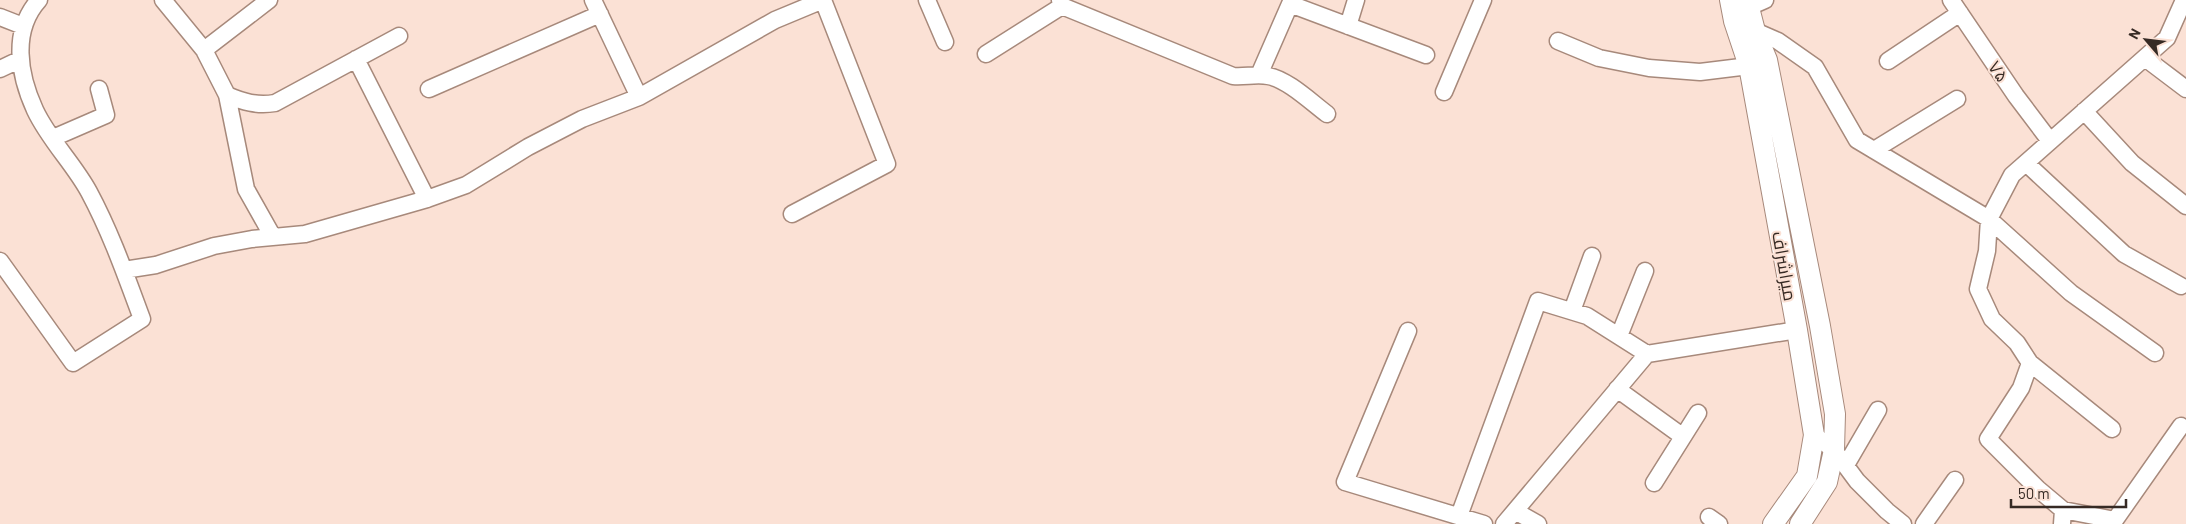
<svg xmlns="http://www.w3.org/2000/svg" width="2186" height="524" viewBox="0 0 2186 524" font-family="Barlow,Cairo,sans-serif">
	<rect width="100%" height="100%" fill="#fbe1d5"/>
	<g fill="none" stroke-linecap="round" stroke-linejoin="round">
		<defs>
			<path id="minor" d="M163 0 204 50 227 95C243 102 257 106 275 103L399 36
				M593 0 639 97
				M927 0 945 42
				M1060 0 1062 6 1233 76C1245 77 1256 74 1268 76 1287 79 1311 102 1327 114
				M1951 0 2016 96 2050 141
				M1749 7 1765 0
				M0 17 23 26
				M1348 26 1356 0
				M1749 30 1755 31 1778 41 1815 67 1857 140 1989 219 2012 175 2167 38 2184 0
				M1558 41 1599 58 1649 68 1700 72 1749 66
				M204 50 269 0
				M986 54 1062 6
				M2145 58 2186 89
				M356 59 427 199
				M1888 61 1960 13
				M0 69 19 60
				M1259 75 1290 4 1426 55
				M429 89 600 14
				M1444 92 1483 0
				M227 95 246 189 273 237
				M2084 111 2132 163 2186 206
				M53 138 106 115 99 89
				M1874 150 1957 99
				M2026 163 2124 254 2181 286
				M792 214 887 164 823 0
				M1989 219 1987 251 1978 289 1992 319 2017 343 2030 363 2021 388 1988 439 2038 489 2063 510 2062 524
				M1989 219 2071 293 2155 353
				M0 261 73 363 142 319C126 276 111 233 89 192 74 164 49 140 35 110 19 75 11 31 39 0
				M124 270 156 265 214 246 252 239 305 234 427 199 466 185 528 147 582 119 639 97 775 20 823 0
				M1572 311 1592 256
				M1408 331 1345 482 1484 524
				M1619 336 1645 271
				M2030 363 2112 429
				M1617 389 1682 436
				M1814 435 1834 450 1857 481 1887 511 1903 524
				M1846 465 1878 410
				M1654 483 1698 413
				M2063 510 2115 520 2181 426
				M1515 511 1538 524
				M1459 516 1538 301 1587 316 1647 354
				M1709 517 1719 524
				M1504 524 1647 354 1797 330
				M1924 524 1955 480"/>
			<path id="tertiary" d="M1730 0 1734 21 1749 66 1797 330 1814 435 1807 476 1773 524
				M1747 0 1755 31 1767 60 1820 326 1835 414 1834 450 1827 482 1800 524"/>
		</defs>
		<use href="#minor" stroke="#a7897b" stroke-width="19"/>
		<use href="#tertiary" stroke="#a7897b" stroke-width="22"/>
		<use href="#minor" stroke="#fff" stroke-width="16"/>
		<use href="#tertiary" stroke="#fff" stroke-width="20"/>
	</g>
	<g text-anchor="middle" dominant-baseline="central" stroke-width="4" stroke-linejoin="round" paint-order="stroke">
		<g font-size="18" fill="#362a24" stroke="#fbe1d5">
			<text transform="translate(1999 71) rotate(56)">۷۵</text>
			<text transform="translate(1785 266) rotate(80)">میراشراف</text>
		</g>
	</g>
	<g transform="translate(2146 40) rotate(298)" stroke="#fbe1d5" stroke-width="4" paint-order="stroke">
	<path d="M0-4L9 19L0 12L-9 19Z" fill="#362a24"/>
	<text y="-8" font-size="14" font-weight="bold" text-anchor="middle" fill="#362a24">N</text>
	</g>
	<path d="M2011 499v8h115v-8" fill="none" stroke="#362a24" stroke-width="2.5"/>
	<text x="2018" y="499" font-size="15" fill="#362a24" stroke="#fbe1d5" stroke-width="4" paint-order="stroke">50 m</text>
</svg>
